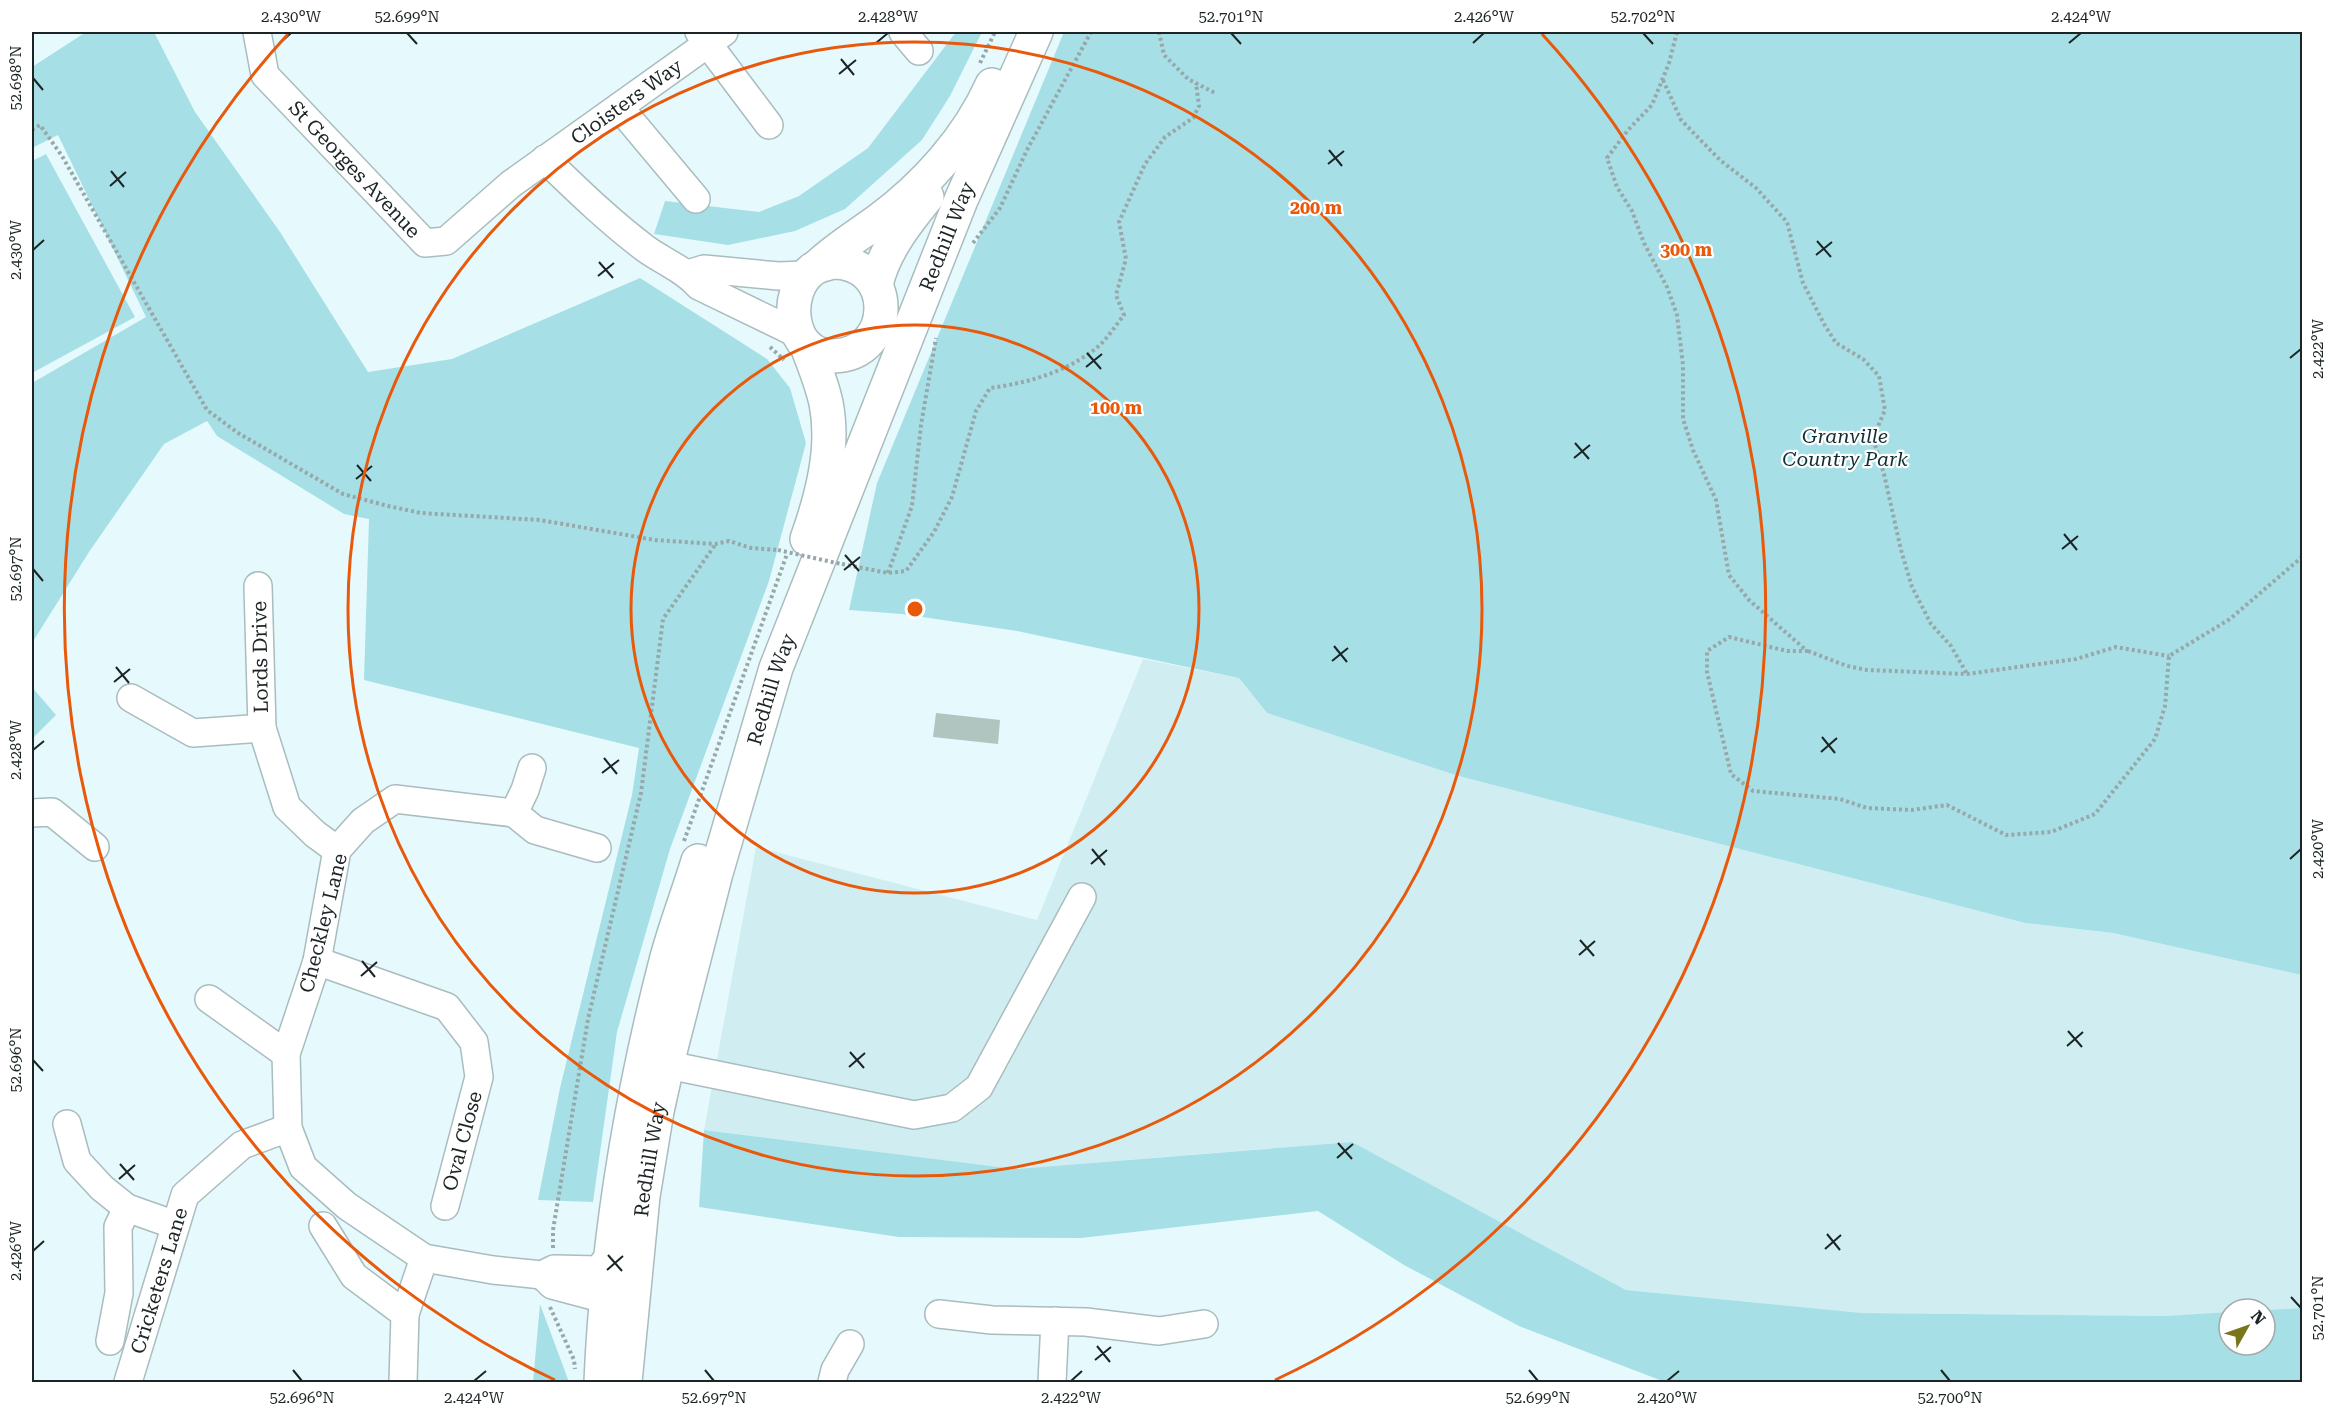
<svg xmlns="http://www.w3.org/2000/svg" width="2334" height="1414" viewBox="0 0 2334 1414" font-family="'Roboto Serif',serif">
	<rect width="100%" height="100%" fill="#e6fafd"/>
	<path fill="#d0eef1" d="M1143 659 1239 678 1267 713 1455 775 2025 923 2113 933 2302 975V1308L2265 1310 2229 1309V1312L2165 1316 1862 1313 1626 1290 1351 1142 1015 1169 704 1130 756 847 1037 920Z"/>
	<path fill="#a6e0e6" d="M86 32H154L195 112 280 232 368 372 452 359 640 278 767 359 790 388 806 443 769 581 670 849 617 1032 593 1202 538 1200 560 1088 632 795 639 748 364 680 369 519 344 514 217 436 207 421 164 444 89 552 32 643V383L146 317 58 135 32 148V67Z
		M956 32H982L950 96 922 140 845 209 795 231 728 245 654 234 665 201 759 212 799 196 868 148Z
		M1064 32H2302V975L2113 933 2025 923 1455 775 1267 713 1239 678 1017 631 902 614 849 610 877 483Z
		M46 154 135 317 32 373V161Z
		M32 687 56 715 32 739Z
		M704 1130 1015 1169 1352 1142 1626 1290 1862 1313 2165 1316 2229 1312V1345H2265V1310L2302 1308V1382H1665L1519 1326 1404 1265 1318 1211 1081 1238 899 1237 699 1207Z
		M540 1304 569 1382H533Z"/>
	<path fill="#b0c4c0" d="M936 713 1000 720 998 744 933 737Z"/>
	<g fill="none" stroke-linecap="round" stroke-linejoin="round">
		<defs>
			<g id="minor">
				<path id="s1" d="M257 32 265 75 425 243 446 241 511 184 724 32"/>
				<path d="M699 32 769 125"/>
				<path d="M903 32 919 51"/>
				<path d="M619 107 696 199"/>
				<path d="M545 159C577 190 610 222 646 249 664 262 684 269 699 286L798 334"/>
				<path d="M688 274 704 269 778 276 806 275"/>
				<path d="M131 698 193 733 262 728 258 586"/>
				<path d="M262 728 287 807 315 834 337 850"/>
				<path d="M532 768 525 790 514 813 535 830 597 848"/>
				<path d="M32 813 52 812 95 847"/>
				<path d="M514 813 395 799 363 821 337 850 317 961 286 1054 288 1128 303 1167 347 1206 424 1258 493 1270 542 1275 554 1269 598 1270 607 1259 614 1244"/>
				<path d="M317 961 447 1007 474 1042 479 1077 445 1206"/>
				<path d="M209 999 286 1054"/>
				<path d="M668 1065 914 1115 952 1108 979 1087 1082 897"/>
				<path d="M67 1124 77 1161 102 1188 127 1208 175 1225"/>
				<path d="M323 1226 354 1276 405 1314 403 1382"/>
				<path d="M542 1275 552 1285 597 1297 602 1303 606 1319"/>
				<path d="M405 1314 424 1258"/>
				<path d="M939 1314 992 1320 1086 1322 1159 1331 1204 1324"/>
				<path d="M110 1341 119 1293 118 1227 127 1208"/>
				<path id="s2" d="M128 1382 185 1195 242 1145 288 1128"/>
				<path d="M832 1382 835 1370 850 1344"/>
				<path d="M1052 1382 1055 1321"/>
			</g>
			<g id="major">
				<path d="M833 262C898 262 896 355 833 356 789 357 782 292 812 270 818 265 826 264 833 262Z"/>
				<path d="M819 265C837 248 857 236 878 221 924 187 968 139 992 85"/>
				<path d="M876 285C883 252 906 223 927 197"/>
				<path d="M807 346C814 365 822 384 826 403 835 448 822 497 807 539"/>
				<path d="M601 1382C607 1241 631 1097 666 961 675 927 688 894 698 861"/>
				<path id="s3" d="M625 1382 643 1196 657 1111 671 1048 716 873 776 668 961 200 1036 32"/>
			</g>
		</defs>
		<use href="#minor" stroke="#a9bcbe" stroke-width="30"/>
		<use href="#major" stroke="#a9bcbe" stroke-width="36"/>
		<path stroke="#98a7aa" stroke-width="4" stroke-dasharray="3 3" stroke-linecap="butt" d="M1159 32 1164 55 1188 79 1215 93
			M1677 32 1669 63 1652 105 1628 130 1607 158 1617 187 1632 211 1644 243 1667 287 1677 315 1683 365V419L1693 450 1716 500 1729 575 1749 600 1807 651H1787L1729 637 1707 651V672L1731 774 1753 791 1840 799 1867 808 1912 810 1947 805 2006 835 2051 832 2095 814 2155 739 2165 706 2169 656 2230 619 2302 557
			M980 63 995 32
			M1663 80 1681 120 1720 160 1756 188 1787 222 1803 283 1824 324 1836 343 1863 359 1879 376 1885 410 1873 438 1884 474 1901 550 1912 587 1931 624 1951 646 1967 674
			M32 130 40 125 62 156 207 410 238 433 343 494 388 506 421 513 540 520 655 540 715 544 729 541 751 548 778 550
			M973 243 1000 208 1027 150 1091 32
			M770 347 784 360
			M842 564 888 573 906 571 934 532 952 497 976 411 990 388C1027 383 1063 373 1094 350 1106 341 1115 326 1124 315L1116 295 1126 259 1119 222 1145 164 1165 137 1193 118 1199 106 1196 83
			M888 573 912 506 921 425 936 338
			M1808 651 1847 666 1867 670 1967 674 2076 659 2116 647 2169 656
			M684 841 787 554
			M553 1248V1230L588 1019 641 793 663 619 715 545
			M550 1307 574 1360 575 1369"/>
		<use href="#minor" stroke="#fff" stroke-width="27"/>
		<use href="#major" stroke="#fff" stroke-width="33"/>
		<path stroke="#98a7aa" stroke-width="4" stroke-dasharray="3 3" stroke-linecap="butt" d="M778 550 841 564"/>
	</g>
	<path fill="none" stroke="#1c2425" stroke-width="2" d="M407 33 417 44M1231 33 1241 44M1643 33 1653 44M280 43 291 33M876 43 888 33M1473 43 1484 33M2069 43 2081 33M841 59 854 75M839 74 856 60M33 78 43 90M1329 150 1342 166M1328 164 1344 151M111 171 124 187M110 186 126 172M1817 241 1831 257M33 250 44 240M1816 255 1832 242M599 262 613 278M598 276 614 263M1087 353 1101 369M2290 358 2301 349M1086 367 1102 354M1575 443 1589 459M1574 458 1590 445M357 465 371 481M356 479 372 466M2064 534 2077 550M2062 549 2078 536M845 555 859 571M33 569 43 581M844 570 860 557M1334 646 1347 662M1332 661 1348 648M116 667 129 683M114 682 130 669M1822 737 1835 753M33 750 44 741M1821 752 1837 738M604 758 617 774M602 773 619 760M1092 849 1105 865M2290 859 2301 849M1091 864 1107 850M1580 940 1594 956M1579 955 1595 941M362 961 375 977M361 976 377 962M2068 1031 2082 1047M2067 1046 2083 1032M850 1052 864 1068M33 1060 43 1071M849 1067 865 1053M1338 1143 1352 1159M1337 1158 1353 1144M120 1164 134 1180M119 1179 135 1165M1827 1234 1840 1250M1825 1249 1841 1235M33 1251 44 1241M608 1255 622 1271M607 1270 623 1256M2291 1297 2301 1308M1097 1346 1110 1362M1095 1360 1111 1347M293 1370 302 1381M705 1370 714 1381M1529 1370 1538 1381M1941 1370 1950 1381M474 1381 486 1371M1071 1381 1082 1371M1667 1381 1679 1371"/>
	<g fill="none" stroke="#e8590c" stroke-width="3">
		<circle cx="915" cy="609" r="284"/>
		<circle cx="915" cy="609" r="567"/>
		<path d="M555 1380A851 851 0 0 1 288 34M1542 34A851 851 0 0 1 1275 1380"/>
	</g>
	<g text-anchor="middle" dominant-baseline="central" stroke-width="4.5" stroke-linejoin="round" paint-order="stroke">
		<g font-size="20" fill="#1c2425" stroke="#fff">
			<text stroke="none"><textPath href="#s1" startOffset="525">Cloisters Way</textPath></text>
			<text stroke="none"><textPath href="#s1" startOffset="174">St Georges Avenue</textPath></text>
			<text stroke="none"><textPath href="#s3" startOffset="1196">Redhill Way</textPath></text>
			<text transform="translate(260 657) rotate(-91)">Lords Drive</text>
			<text stroke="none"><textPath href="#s3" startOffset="710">Redhill Way</textPath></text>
			<text transform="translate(323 923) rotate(-76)">Checkley Lane</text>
			<text transform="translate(462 1141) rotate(-75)">Oval Close</text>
			<text stroke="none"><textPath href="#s3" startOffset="224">Redhill Way</textPath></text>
			<text stroke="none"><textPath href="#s2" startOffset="106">Cricketers Lane</textPath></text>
		</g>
		<g font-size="20" font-style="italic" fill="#113034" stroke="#fff">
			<text x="1845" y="436">Granville<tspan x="1845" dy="23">Country Park</tspan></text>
		</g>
	</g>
	<circle cx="915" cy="609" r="9" fill="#e8590c" stroke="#fff" stroke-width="3"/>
	<g font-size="18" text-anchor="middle" font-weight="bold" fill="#e8590c" stroke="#fff" stroke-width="4.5" stroke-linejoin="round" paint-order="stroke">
		<text x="1316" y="214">200 m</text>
		<text x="1686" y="256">300 m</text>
		<text x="1116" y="414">100 m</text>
	</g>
	<rect width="2334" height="1414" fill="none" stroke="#ffffff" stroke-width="66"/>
	<g transform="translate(2247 1327) rotate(50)"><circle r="28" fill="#ffffff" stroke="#a4a7a8" stroke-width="1.5"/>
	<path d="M0-4.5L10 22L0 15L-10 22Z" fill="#78751a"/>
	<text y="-9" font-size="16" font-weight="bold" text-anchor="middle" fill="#1c2425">N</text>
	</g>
	<rect x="33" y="33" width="2268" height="1348" fill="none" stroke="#1c2425" stroke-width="2"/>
	<g font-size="15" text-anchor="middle" fill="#1c2425">
		<text x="291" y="22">2.430°W</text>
		<text x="407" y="22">52.699°N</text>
		<text x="888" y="22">2.428°W</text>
		<text x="1231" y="22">52.701°N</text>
		<text x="1484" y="22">2.426°W</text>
		<text x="1643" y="22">52.702°N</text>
		<text x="2081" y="22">2.424°W</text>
		<text transform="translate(16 78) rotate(-90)" y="5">52.698°N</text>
		<text transform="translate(16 250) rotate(-90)" y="5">2.430°W</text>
		<text transform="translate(2318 349) rotate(-90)" y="5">2.422°W</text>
		<text transform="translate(16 569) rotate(-90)" y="5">52.697°N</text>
		<text transform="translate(16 750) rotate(-90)" y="5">2.428°W</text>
		<text transform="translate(2318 849) rotate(-90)" y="5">2.420°W</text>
		<text transform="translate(16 1060) rotate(-90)" y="5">52.696°N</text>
		<text transform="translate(16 1251) rotate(-90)" y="5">2.426°W</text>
		<text transform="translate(2318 1308) rotate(-90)" y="5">52.701°N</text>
		<text x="302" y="1403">52.696°N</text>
		<text x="474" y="1403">2.424°W</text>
		<text x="714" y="1403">52.697°N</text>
		<text x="1071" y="1403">2.422°W</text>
		<text x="1538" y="1403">52.699°N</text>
		<text x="1667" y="1403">2.420°W</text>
		<text x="1950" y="1403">52.700°N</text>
	</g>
</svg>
